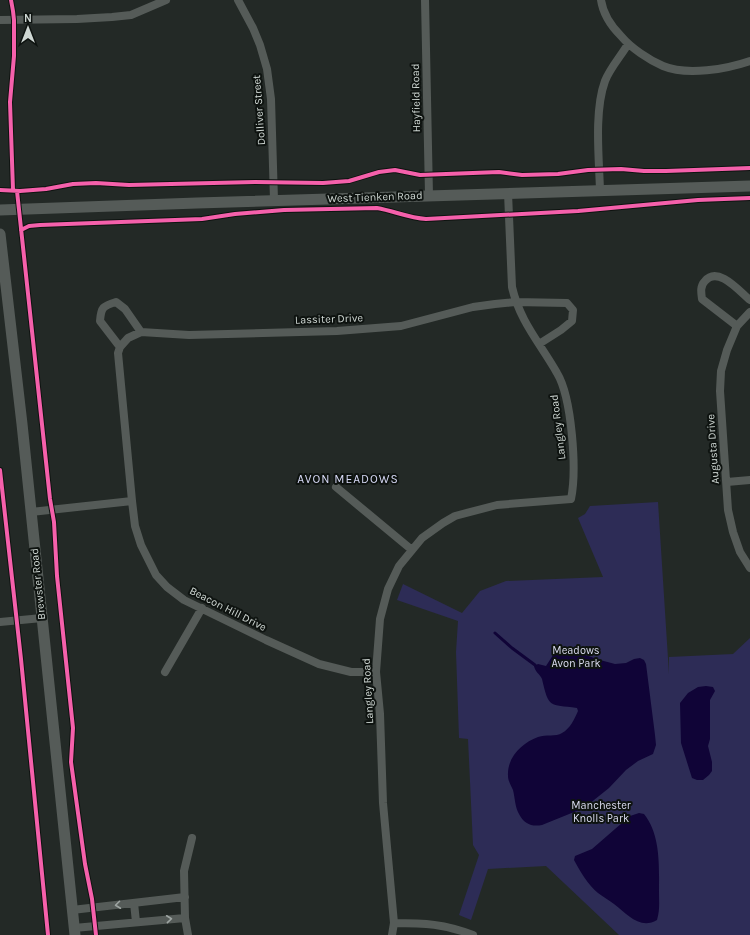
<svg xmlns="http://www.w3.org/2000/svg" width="750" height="935" viewBox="0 0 750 935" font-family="Karla,sans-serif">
	<rect width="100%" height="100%" fill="#232926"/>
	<path fill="#2d2c56" d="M658 502 669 674V657L733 654 750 638V935H619L546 866 488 869 471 920 459 915 479 855 473 845 468 739 459 738 456 652 458 621 397 600 403 584 462 613 480 591 506 581 603 577 578 518 585 514 590 506Z"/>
	<path fill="#100437" d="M562 649H568L600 660 615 664 626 663 634 659 640 658 644 660 646 664 655 735 656 745 653 754 638 761 626 770 609 788 584 808 542 825C532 827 524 824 519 814 515 807 515 798 513 790 511 785 508 781 508 776 507 757 522 743 538 737 546 734 556 737 562 733 570 729 575 718 578 711L577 708C549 704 549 709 542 679 540 674 535 672 534 666L538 664 546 666 555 652Z
		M706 686 713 687 715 691 710 700V739L708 746 712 762V771L709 775 703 780H697L692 778 681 743 680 703 688 693 698 687Z
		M639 813 644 814C661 835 659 867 659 892 659 902 660 910 657 920 640 930 627 914 614 904 609 900 603 897 598 893 588 885 580 871 574 860L575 856 592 849 630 816Z"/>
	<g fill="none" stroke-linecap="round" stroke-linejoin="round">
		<path stroke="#100437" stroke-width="3" d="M495 633 512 648 535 665"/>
		<path stroke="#555b58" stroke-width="8" d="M238 0 253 28 260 45 267 69 271 99 274 200
			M425 0 429 195
			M601 0C603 14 611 26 621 36 631 48 649 60 663 66 687 76 727 69 750 61
			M0 20 77 19 112 17 131 15 166 0
			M600 190C599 158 594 111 605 81 610 68 621 56 628 44
			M750 312 737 326 727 350 721 371 720 391 728 510 733 532 740 552 750 568
			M737 326 702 299C701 292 700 286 705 281 718 265 740 292 750 300
			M120 347 100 321C101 307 103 306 116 302L125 309 141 332
			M727 482 750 480
			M336 487 412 550
			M132 501 118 353 120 347 128 338 141 332 189 335 337 331 401 326 473 307 495 304 515 302 567 303 573 310 572 321 561 330 539 344
			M31 512 132 501 135 526 141 545 156 575 167 587 184 600 266 640 319 664 351 672H376
			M0 622 42 618
			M165 672 202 608
			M134 903 136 922
			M72 910 185 897
			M394 923C424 923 445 924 473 935
			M74 928 185 918
			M188 935 185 918 184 871 192 838
			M392 935 394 923 383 803 380 714 376 672 380 619 388 589 399 566 422 538 443 523 455 516 497 505 571 499C577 470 572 398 557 373 540 343 520 322 512 287L508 193"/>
		<path stroke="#555b58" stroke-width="11" d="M0 210 197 203 750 186
			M0 234 22 424 75 935"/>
		<defs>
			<path id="cycleway" d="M11 0 13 11 14 20V56L10 102 13 190
				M0 190 20 191 46 189 73 184 96 183 129 185 255 182 323 183 349 181 379 172 395 170 420 175 499 172 522 175 558 174 588 170 621 169 644 171H666L750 168
				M17 191 50 499 54 522 57 576 73 728 71 762 85 864 92 899 96 935
				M21 230 29 226 40 225 202 219 235 214 284 210 377 208C394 211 409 218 426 219L578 211 698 200 750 198
				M0 470 21 659 48 935"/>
		</defs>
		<use href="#cycleway" stroke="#0e1310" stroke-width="6"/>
		<use href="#cycleway" stroke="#f560ab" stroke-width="4"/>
	</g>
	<defs><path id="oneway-chevron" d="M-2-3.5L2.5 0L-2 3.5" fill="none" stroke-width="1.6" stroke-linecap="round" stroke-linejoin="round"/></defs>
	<g stroke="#9ea5a2">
		<use href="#oneway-chevron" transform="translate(118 905) rotate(173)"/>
		<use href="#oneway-chevron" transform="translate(169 919) rotate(-6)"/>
	</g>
	<g text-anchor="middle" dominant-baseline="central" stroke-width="4" stroke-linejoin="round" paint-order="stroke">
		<g font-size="11" fill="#cfd7d3" stroke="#0e1310">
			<text transform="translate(416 98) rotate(-91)">Hayfield Road</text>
			<text transform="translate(259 110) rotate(-94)">Dolliver Street</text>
			<text transform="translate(375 197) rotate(-2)">West Tienken Road</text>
			<text transform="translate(329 319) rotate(-2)">Lassiter Drive</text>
			<text transform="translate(558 427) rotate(-97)">Langley Road</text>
			<text transform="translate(713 449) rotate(-94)">Augusta Drive</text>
			<text transform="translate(38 584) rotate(-96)">Brewster Road</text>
			<text transform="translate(228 609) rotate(27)">Beacon Hill Drive</text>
			<text transform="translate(368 691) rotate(-93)">Langley Road</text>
		</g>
		<g font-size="11" fill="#dadbef" stroke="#0e1310">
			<text x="576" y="650">Meadows<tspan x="576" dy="13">Avon Park</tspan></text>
			<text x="601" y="805">Manchester<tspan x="601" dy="13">Knolls Park</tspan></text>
		</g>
		<g font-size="12" letter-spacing="1" fill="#d7d9f6" stroke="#0e1310">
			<text x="348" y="479">AVON MEADOWS</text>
		</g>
	</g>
	<g transform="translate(28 28)" stroke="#0e1310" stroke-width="3" paint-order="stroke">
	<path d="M0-3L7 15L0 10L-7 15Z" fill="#cfd7d3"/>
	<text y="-6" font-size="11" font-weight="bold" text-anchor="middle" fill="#cfd7d3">N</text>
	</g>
</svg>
